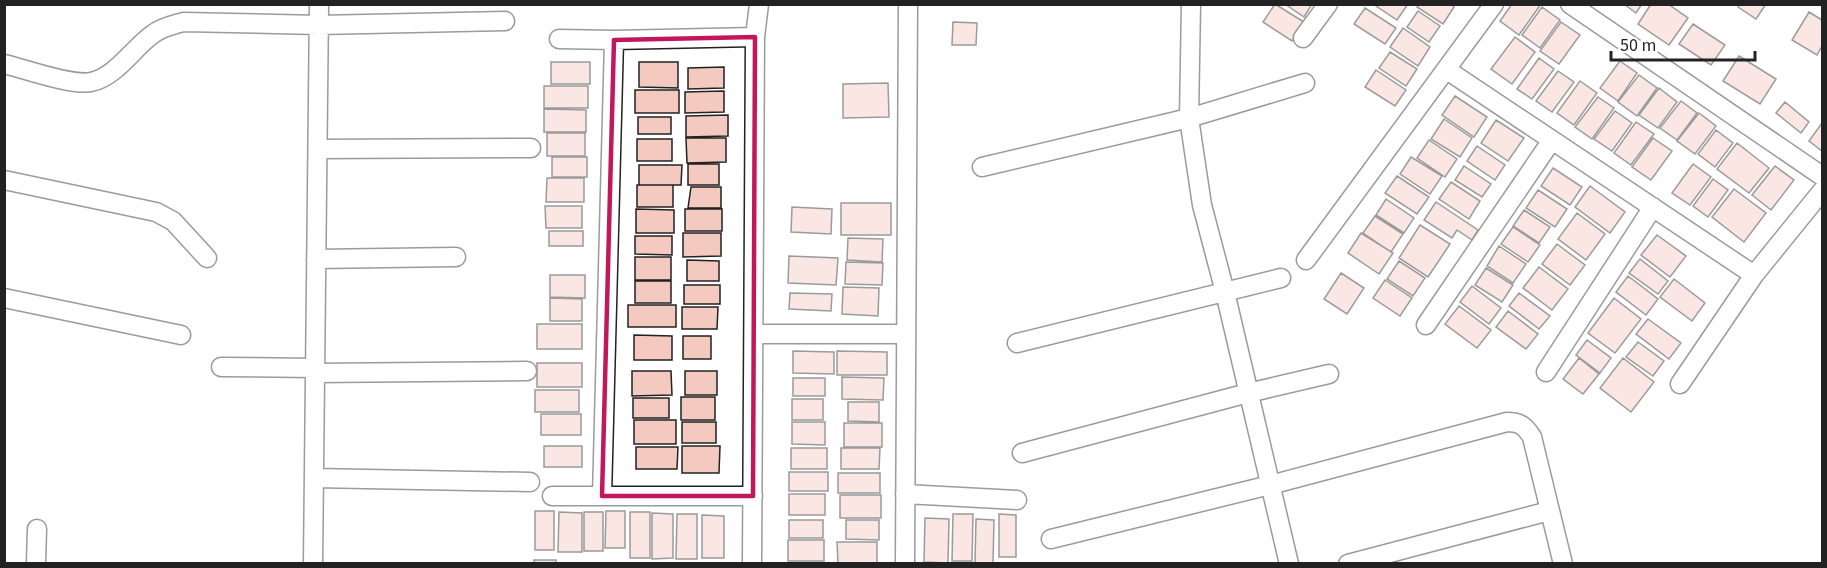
<svg xmlns="http://www.w3.org/2000/svg" width="1827" height="568" viewBox="0 0 1827 568" font-family="'Source Sans 3',sans-serif">
	<rect width="100%" height="100%" fill="#fff"/>
	<path fill="#f3c9c0" stroke="#222" stroke-width="1.5" d="M1275 4 1304 22 1292 41 1263 22Z
		M1285 4H1312L1304 17Z
		M1373 4H1408L1397 20Z
		M1419 4H1451L1454 7 1443 24 1417 7Z
		M1512 4H1541L1519 35 1500 21Z
		M1624 4H1642L1636 13Z
		M1651 4H1668L1688 18 1669 45 1638 24Z
		M1739 4H1766L1756 19 1738 7Z
		M1542 7 1560 20 1540 48 1522 35Z
		M1365 8 1396 28 1385 44 1354 24Z
		M1418 11 1440 26 1429 42 1407 27Z
		M1809 12 1822 20V46L1817 55 1792 40Z
		M953 22 977 23 976 45H952Z
		M1561 22 1580 35 1559 64 1540 51Z
		M1693 24 1725 45 1711 65 1679 44Z
		M1403 28 1430 47 1418 66 1390 47Z
		M1515 37 1535 52 1512 84 1491 69Z
		M1390 52 1417 69 1406 86 1379 68Z
		M1739 56 1776 79 1760 104 1723 81Z
		M1539 58 1554 69 1532 99 1517 89Z
		M1620 61 1637 73 1618 101 1600 88Z
		M551 62H590V84H551Z
		M639 62H678V88L639 87Z
		M724 67V88L688 89V68Z
		M1376 70 1406 90 1395 106 1365 87Z
		M1558 71 1574 82 1552 112 1536 101Z
		M1639 75 1657 88 1637 116 1618 102Z
		M1580 81 1597 93 1574 125 1557 113Z
		M888 83 889 117 843 118V84Z
		M544 86H588V108H544Z
		M1659 88 1677 102 1658 128 1639 115Z
		M635 90H679V113H635Z
		M724 91V112L685 113V92Z
		M1455 96 1487 117 1474 137 1442 115Z
		M1598 97 1614 108 1592 139 1575 127Z
		M1681 101 1697 113 1677 140 1660 128Z
		M1785 102 1809 122 1801 133 1776 113Z
		M544 109 586 110V132H544Z
		M1615 111 1632 123 1612 151 1594 139Z
		M1699 113 1716 126 1695 154 1677 141Z
		M728 115V136L686 137V116Z
		M638 117H671V134H638Z
		M1444 119 1472 138 1460 157 1431 139Z
		M1496 120 1524 138 1508 161 1481 143Z
		M1636 122 1654 134 1631 165 1614 153Z
		M1822 123V151L1809 141Z
		M1716 130 1733 143 1715 167 1698 154Z
		M547 133H585V156H547Z
		M686 138H726V162L687 163Z
		M1653 138 1672 151 1651 180 1632 167Z
		M637 139H672V161H637Z
		M1429 140 1457 159 1445 177 1417 158Z
		M1737 143 1769 168 1749 193 1717 169Z
		M1477 146 1505 165 1495 180 1467 161Z
		M552 157H587V177H552Z
		M1411 157 1442 176 1430 194 1400 174Z
		M688 164H719V185H688Z
		M1693 164 1711 177 1690 205 1672 193Z
		M639 165H682L681 185H639Z
		M1464 166 1491 184 1482 197 1455 180Z
		M1775 166 1794 180 1771 210 1752 195Z
		M1553 168 1582 187 1570 205 1541 186Z
		M1397 176 1429 197 1417 214 1385 193Z
		M547 178H584V202H546Z
		M1713 179 1728 190 1708 217 1693 206Z
		M1451 182 1480 201 1469 219 1439 199Z
		M637 185H673V207H637Z
		M1590 186 1625 212 1610 233 1575 207Z
		M691 187H721V208H688Z
		M1734 189 1766 213 1744 242 1712 217Z
		M1538 190 1567 209 1555 227 1526 208Z
		M1386 199 1414 218 1404 233 1376 215Z
		M1436 202 1478 230 1472 240 1457 230 1452 238 1424 220Z
		M841 203H891V235H841Z
		M545 206H582V228H546Z
		M792 207 832 209 831 234 791 232Z
		M636 209 674 210V233H636Z
		M685 209H722V231H685Z
		M1524 210 1550 227 1539 243 1513 226Z
		M1577 213 1605 234 1586 260 1558 239Z
		M1375 216 1403 234 1391 252 1363 233Z
		M1420 225 1450 244 1428 277 1399 258Z
		M1513 227 1540 245 1528 262 1501 244Z
		M549 231H583V246H549Z
		M683 233H721V256L683 257Z
		M1361 233 1393 253 1379 274 1348 253Z
		M1657 235 1686 256 1670 277 1641 255Z
		M635 236H672V255L635 254Z
		M848 238 883 239 882 262 847 260Z
		M1557 244 1585 265 1570 285 1542 264Z
		M1499 246 1526 264 1513 283 1487 266Z
		M789 256 838 258 836 285 788 283Z
		M635 257H671V280H635Z
		M1640 259 1668 281 1658 294 1629 273Z
		M687 260 719 261V281H687Z
		M1399 261 1425 278 1413 296 1387 279Z
		M846 262 883 263 882 285 845 284Z
		M1539 267 1568 289 1552 310 1523 288Z
		M1486 268 1513 285 1502 302 1475 285Z
		M1341 273 1364 288 1347 314 1324 299Z
		M550 275H585V298L550 297Z
		M1628 276 1658 299 1646 315 1616 292Z
		M1674 279 1705 303 1692 321 1660 297Z
		M1385 280 1412 298 1400 316 1373 298Z
		M635 281H671V303H635Z
		M684 285H720V304H684Z
		M1472 286 1501 308 1489 324 1460 302Z
		M843 287 879 288 878 316 842 314Z
		M790 293 832 294 831 311 789 309Z
		M1519 293 1550 316 1539 329 1509 306Z
		M550 298 582 299V321H550Z
		M1614 298 1641 319 1615 353 1588 333Z
		M628 305H676V327H628Z
		M1459 306 1491 330 1477 348 1445 324Z
		M682 307H718L717 329H682Z
		M1508 311 1538 334 1526 349 1496 327Z
		M1648 319 1681 343 1669 359 1636 334Z
		M537 324H582V349H537Z
		M634 335 672 336V360H634Z
		M683 336H711V359H683Z
		M1587 340 1611 358 1600 373 1576 355Z
		M1638 342 1664 361 1653 376 1626 357Z
		M793 351 834 352V374L793 373Z
		M837 351 887 352V375H837Z
		M1579 358 1599 374 1583 394 1563 379Z
		M1623 358 1654 382 1631 412 1600 388Z
		M537 363H582V387H537Z
		M632 371H671L672 395 632 396Z
		M685 371H717V395H685Z
		M842 377 884 378 883 400 842 399Z
		M793 378H825V396H793Z
		M535 390H579V412H535Z
		M681 397H715V420H681Z
		M633 398H669V418H633Z
		M792 399H823V420H792Z
		M848 402H879V422L848 421Z
		M541 414H581V435H541Z
		M634 420H676V444H634Z
		M682 422H716V443H682Z
		M792 422H825V445L792 444Z
		M844 423H882V447H844Z
		M544 446H582V467H544Z
		M682 446H720L719 473H682Z
		M636 447H678L677 469H636Z
		M791 448H827V469H791Z
		M841 448H880L879 469H841Z
		M789 472H828V491H789Z
		M838 473H880V493H838Z
		M789 494H825V515H789Z
		M840 495H881V518H840Z
		M535 511H554V550H535Z
		M606 511H625V548H605Z
		M559 512 582 513V552H558Z
		M584 512H603V551H584Z
		M630 512H650V558H630Z
		M652 513 673 514V558L652 559Z
		M677 514H697V559H676Z
		M953 514H973L972 561H952Z
		M999 514 1016 515V557H999Z
		M702 515 724 516V558H702Z
		M925 518 949 519 948 563 924 562Z
		M976 519 994 520 993 563H975Z
		M789 520H823V538H789Z
		M846 520H879V540L846 539Z
		M788 540H824V561H788Z
		M837 542H877V563H838Z
		M534 560H556V564H534Z"/>
	<g fill="none" stroke-linecap="round" stroke-linejoin="round">
		<defs>
			<path id="minor" d="M1191 4 1189 118 1202 205 1225 292 1289 564
				M1570 4 1822 176
				M1303 38 1328 4
				M559 39 614 40
				M4 64C25 69 72 86 91 82 116 77 133 48 153 34 162 27 173 25 183 22L319 25 505 21
				M1447 70 1754 275
				M318 149 531 148
				M982 167 1189 118 1305 83
				M4 180 156 212 173 221 207 258
				M316 259 456 257
				M1306 260 1494 4
				M4 298 181 335
				M1426 325 1552 140
				M754 334H906
				M1017 343 1281 278
				M221 367 315 368
				M1546 372 1653 207
				M315 373 527 371
				M1680 384 1754 275 1822 191
				M1022 453 1248 393 1329 374
				M314 478 530 482
				M905 494 1017 500
				M552 496H753
				M602 496 614 40 755 37
				M1051 539 1270 485 1507 422C1520 422 1525 426 1532 437L1563 564
				M36 564 37 529
				M313 564 319 4
				M752 564 755 37 759 4
				M905 564 908 4
				M1348 564 1549 511"/>
		</defs>
		<use href="#minor" stroke="#222" stroke-width="21"/>
		<use href="#minor" stroke="#fff" stroke-width="18"/>
	</g>
	<path d="M0 0H1827V568H0ZM755 37 753 496H602L614 40Z" fill="#fff" fill-opacity=".55" fill-rule="evenodd"/>
	<path fill="none" stroke="#c2185b" stroke-width="4.5" stroke-linejoin="round" d="M755 37 753 496H602L614 40Z"/>
	<rect width="1827" height="568" fill="none" stroke="#222222" stroke-width="12"/>
	<path d="M1611 51v9h144v-9" fill="none" stroke="#222222" stroke-width="3"/>
	<text x="1620" y="51" font-size="18" fill="#222222" stroke="#ffffff" stroke-width="4.5" paint-order="stroke">50 m</text>
</svg>
